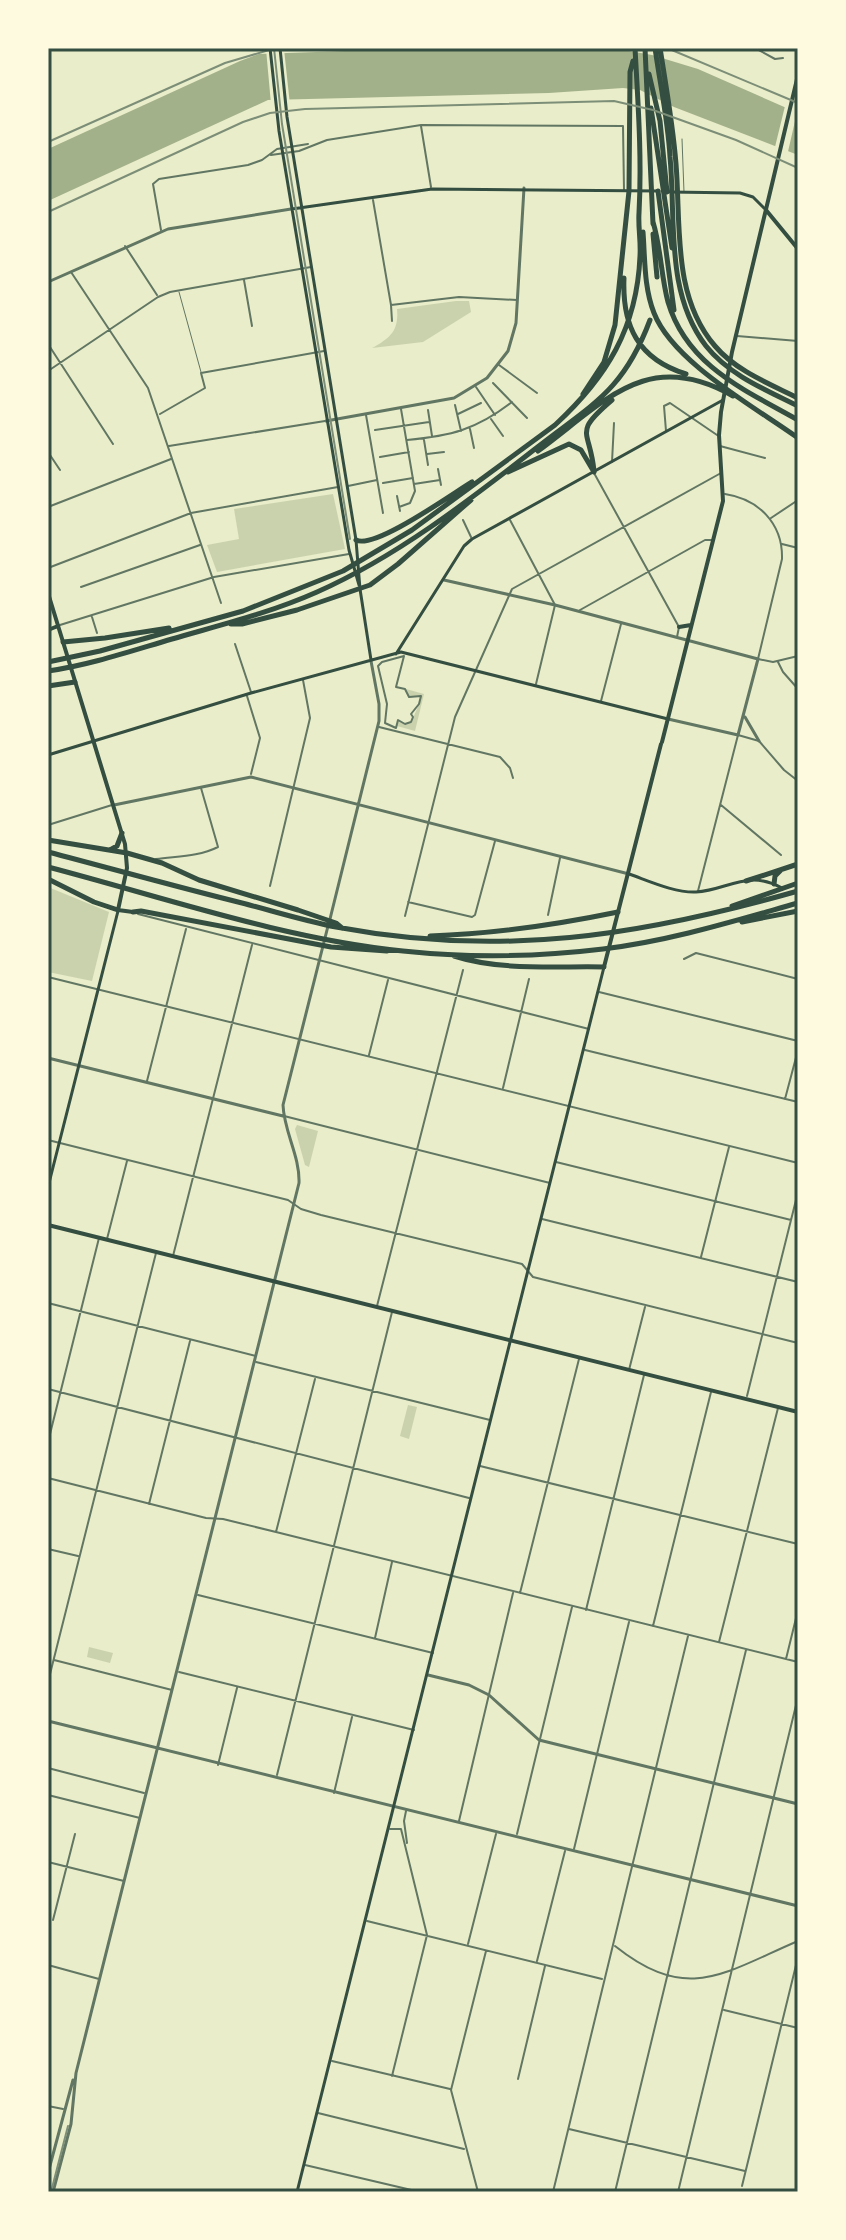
<svg xmlns="http://www.w3.org/2000/svg" width="846" height="2240" viewBox="0 0 846 2240" font-family="Overpass,sans-serif">
	<rect width="100%" height="100%" fill="#e9edc9"/>
	<path fill="#cad2ad" d="M456 301H469L471 312 423 342 372 348C390 338 399 331 397 309Z
		M333 494 345 549 217 572 207 545 239 539 234 509Z
		M406 689 424 694 415 731 397 726 399 720 405 725 411 723C413 718 421 701 421 696H409Z
		M48 887 109 912 92 981 48 972Z
		M297 1125 318 1131 309 1167 305 1165 295 1129Z
		M408 1405 417 1407 409 1439 400 1436Z
		M89 1647 113 1653 110 1663 87 1657Z"/>
	<path fill="#a3b18a" d="M429 48H612L652 55 698 69 798 113V155L674 107 640 90 623 88 549 93 268 100 48 201V149L240 61 259 54Z"/>
	<path fill="#e9edc9" d="M266 49H284L290 105 271 104Z
		M786 102 798 108 787 156 774 151Z"/>
	<g fill="none" stroke-linecap="round" stroke-linejoin="round">
		<path stroke="#617663" stroke-width="1" d="M682 139 684 192
			M179 292 201 372"/>
		<path stroke="#617663" stroke-width="2" d="M404 656 396 687 405 689 409 697 421 696 419 704 411 714 413 717 411 722 405 724 398 720 396 728 385 723 387 704 378 666 382 662Z"/>
		<path stroke="#617663" stroke-width="2" d="M755 48 775 59 783 58
			M421 126 431 187
			M271 155 299 151 327 140 421 125 623 126 624 190
			M373 200 391 305 392 321
			M161 230 153 184 159 179 248 165 262 160 277 149 308 144
			M125 246 157 295
			M71 272 148 388 221 603
			M244 280 252 326
			M391 305 459 297 517 300
			M737 336 798 341
			M48 344 113 444
			M499 365 537 393
			M48 371 158 297 170 292 311 267
			M493 383 527 418
			M476 387 495 415
			M455 405 461 431
			M428 410 432 436
			M160 414 205 388 201 373 324 351
			M458 414 481 403
			M366 415 383 513
			M491 419 503 436
			M470 429 474 448
			M375 430 429 422
			M666 431 664 406 670 403 717 435
			M407 440C450 436 476 430 512 402
			M424 440 428 465
			M169 446 325 421
			M720 446 765 458
			M48 452 60 470
			M427 454 444 452
			M380 457 409 452
			M612 462 614 423
			M438 469 441 485
			M594 473 679 627 677 637
			M383 483 413 478
			M414 484 440 480
			M348 486 377 480
			M725 494C758 499 783 523 782 559L758 659 773 662 798 656
			M397 496 400 511
			M48 507 171 459
			M399 507 410 503 415 491 401 409
			M771 518 798 500
			M463 520 471 537
			M510 520 555 605 536 684
			M782 544 798 548
			M48 568 191 513 338 487
			M81 587 200 545
			M580 610 705 540H712
			M92 617 97 633
			M60 625 214 577 349 554
			M235 644 251 692
			M778 662 783 672 798 689
			M247 696 260 738 251 774
			M601 701 621 624
			M379 727 500 757 510 768 513 778
			M721 805 781 855
			M48 825 112 805
			M156 859C177 856 198 857 218 847L201 788
			M270 886 310 718 303 680
			M698 891 738 735 759 741 784 770 798 781
			M408 902 472 917 475 915 495 841
			M138 914 589 1029
			M548 915 560 858
			M405 916 455 717 512 589 721 473
			M684 959 696 953 798 979
			M48 977 798 1163
			M599 992 798 1041
			M585 1050 798 1102
			M369 1055 388 980
			M147 1081 186 929
			M503 1088 529 979
			M785 1099 798 1050
			M284 1116 550 1183
			M48 1140 288 1200 301 1209 321 1215 522 1264 533 1277 798 1343
			M556 1162 791 1220
			M542 1219 798 1282
			M107 1239 127 1161
			M173 1256 252 945
			M701 1257 729 1147
			M48 1303 256 1356
			M377 1306 463 970
			M256 1362 490 1420
			M629 1370 645 1307
			M48 1389 469 1498
			M747 1396 798 1192
			M48 1442 99 1238
			M480 1466 798 1544
			M48 1478 206 1518 223 1519 276 1532 798 1662
			M149 1504 190 1341
			M276 1532 315 1379
			M48 1549 78 1556
			M520 1593 579 1359
			M198 1595 433 1653
			M586 1610 644 1375
			M653 1626 711 1392
			M375 1638 392 1562
			M719 1642 778 1408
			M786 1659 798 1610
			M54 1660 172 1690
			M179 1672 414 1730
			M48 1682 156 1253
			M218 1765 237 1688
			M48 1768 144 1793
			M277 1775 392 1312
			M334 1793 352 1717
			M48 1795 140 1818
			M406 1811 404 1821 407 1843
			M459 1821 513 1593
			M390 1829H401L427 1935 392 2076
			M517 1834 572 1607
			M574 1849 629 1622
			M48 1862 124 1881
			M53 1920 75 1834
			M367 1921 602 1979
			M468 1944 496 1834
			M615 1946C688 2004 723 1973 798 1941
			M537 1961 565 1851
			M48 1965 99 1979
			M724 2010 798 2028
			M332 2061 450 2089
			M518 2079 545 1966
			M48 2106 63 2109
			M318 2113 464 2149
			M569 2129 745 2171
			M305 2165 420 2192
			M742 2186 798 1957
			M478 2192 451 2090 486 1951
			M553 2192 688 1636
			M615 2192 746 1650
			M678 2192 798 1697"/>
		<path stroke="#617663" stroke-width="3" d="M48 282 168 229 291 209
			M326 421 454 398 487 378 508 351 516 323 524 188
			M444 580 555 605 758 659 738 735 668 719
			M745 717 759 741
			M114 805 251 777 629 874
			M330 919 379 721V704L371 661
			M48 1058 283 1116
			M428 1675 469 1685 489 1695 539 1740 798 1804
			M48 1721 798 1906
			M48 2173 73 2080
			M53 2192 71 2124 76 2073 299 1183C300 1156 284 1132 283 1105L328 926"/>
		<path stroke="#344e41" stroke-width="3" d="M270 48 279 131 349 550 359 585
			M280 48 287 117 356 540 360 589 371 660
			M670 192 740 193 753 197 765 209
			M292 209 432 189 659 191
			M396 654 464 546 472 539 723 400
			M48 755 251 693 401 652 668 719
			M629 874C649 881 675 893 696 892 728 890 747 869 782 888
			M48 1187 118 911
			M297 2192 604 967"/>
		<path stroke="#344e41" stroke-width="4" d="M766 210 798 249
			M48 593 125 844 127 868 118 910 133 912
			M679 627 691 625
			M48 630 58 626
			M662 742 723 501 719 435 721 412 732 352 798 75
			M604 967 661 744
			M48 1225 798 1412"/>
		<path stroke="#344e41" stroke-width="5" d="M645 48 653 224
			M655 48C660 84 668 120 670 157 676 220 665 293 706 346 729 375 766 390 798 406
			M660 48C666 86 673 125 676 164 681 225 672 296 715 346 736 371 770 384 798 398
			M649 74 660 121 667 192
			M651 108 672 248
			M658 191 674 310
			M653 222C661 248 661 276 668 302 687 366 745 390 798 420
			M643 232C645 259 644 288 654 313 673 362 755 407 798 438
			M653 234 657 277
			M624 278C622 326 638 359 686 374
			M583 394 604 362 615 325 629 191 630 72 633 61
			M538 451C605 402 647 347 733 396
			M594 471C590 429 572 434 612 400
			M508 472 569 444 581 450 594 472
			M356 540C374 550 452 494 472 482
			M231 624H242L297 610 370 585 398 564 471 500
			M63 642 105 638 169 628
			M48 662 100 651 243 611 343 571 412 530 555 425C607 377 637 328 640 256 641 241 638 227 639 213 642 158 638 103 635 48
			M48 671C90 665 131 651 172 639 220 625 270 613 317 592 396 557 467 502 535 449 592 404 623 392 650 320
			M48 686 75 682
			M48 840 127 853 162 863 199 880 298 910 336 923 342 928
			M110 850 117 846 122 833
			M48 852C113 869 177 887 242 903 273 911 305 921 336 927 501 958 640 936 798 891
			M48 867C163 897 284 939 403 951 469 958 537 957 603 949 670 941 734 921 798 903
			M48 879 94 902 118 910
			M746 881 798 864
			M774 884 775 876 780 871
			M732 906 798 883
			M133 912 141 911 331 947 387 951
			M742 922 798 911
			M430 936C494 934 555 925 618 912
			M454 956C501 971 555 966 604 967"/>
		<path stroke="#7c8e77" stroke-width="2" d="M274 48 282 124 350 539
			M51 2192 68 2126"/>
		<path stroke="#7c8e77" stroke-width="2" d="M667 48 798 103
			M48 142 225 63 276 48
			M48 212 243 122 270 113 305 109 614 101 653 110 736 140 798 168"/>
	</g>
	<rect width="846" height="2240" fill="none" stroke="#fefae0" stroke-width="100"/>
	<rect x="50" y="50" width="746" height="2140" fill="none" stroke="#344e41" stroke-width="3"/>
</svg>
